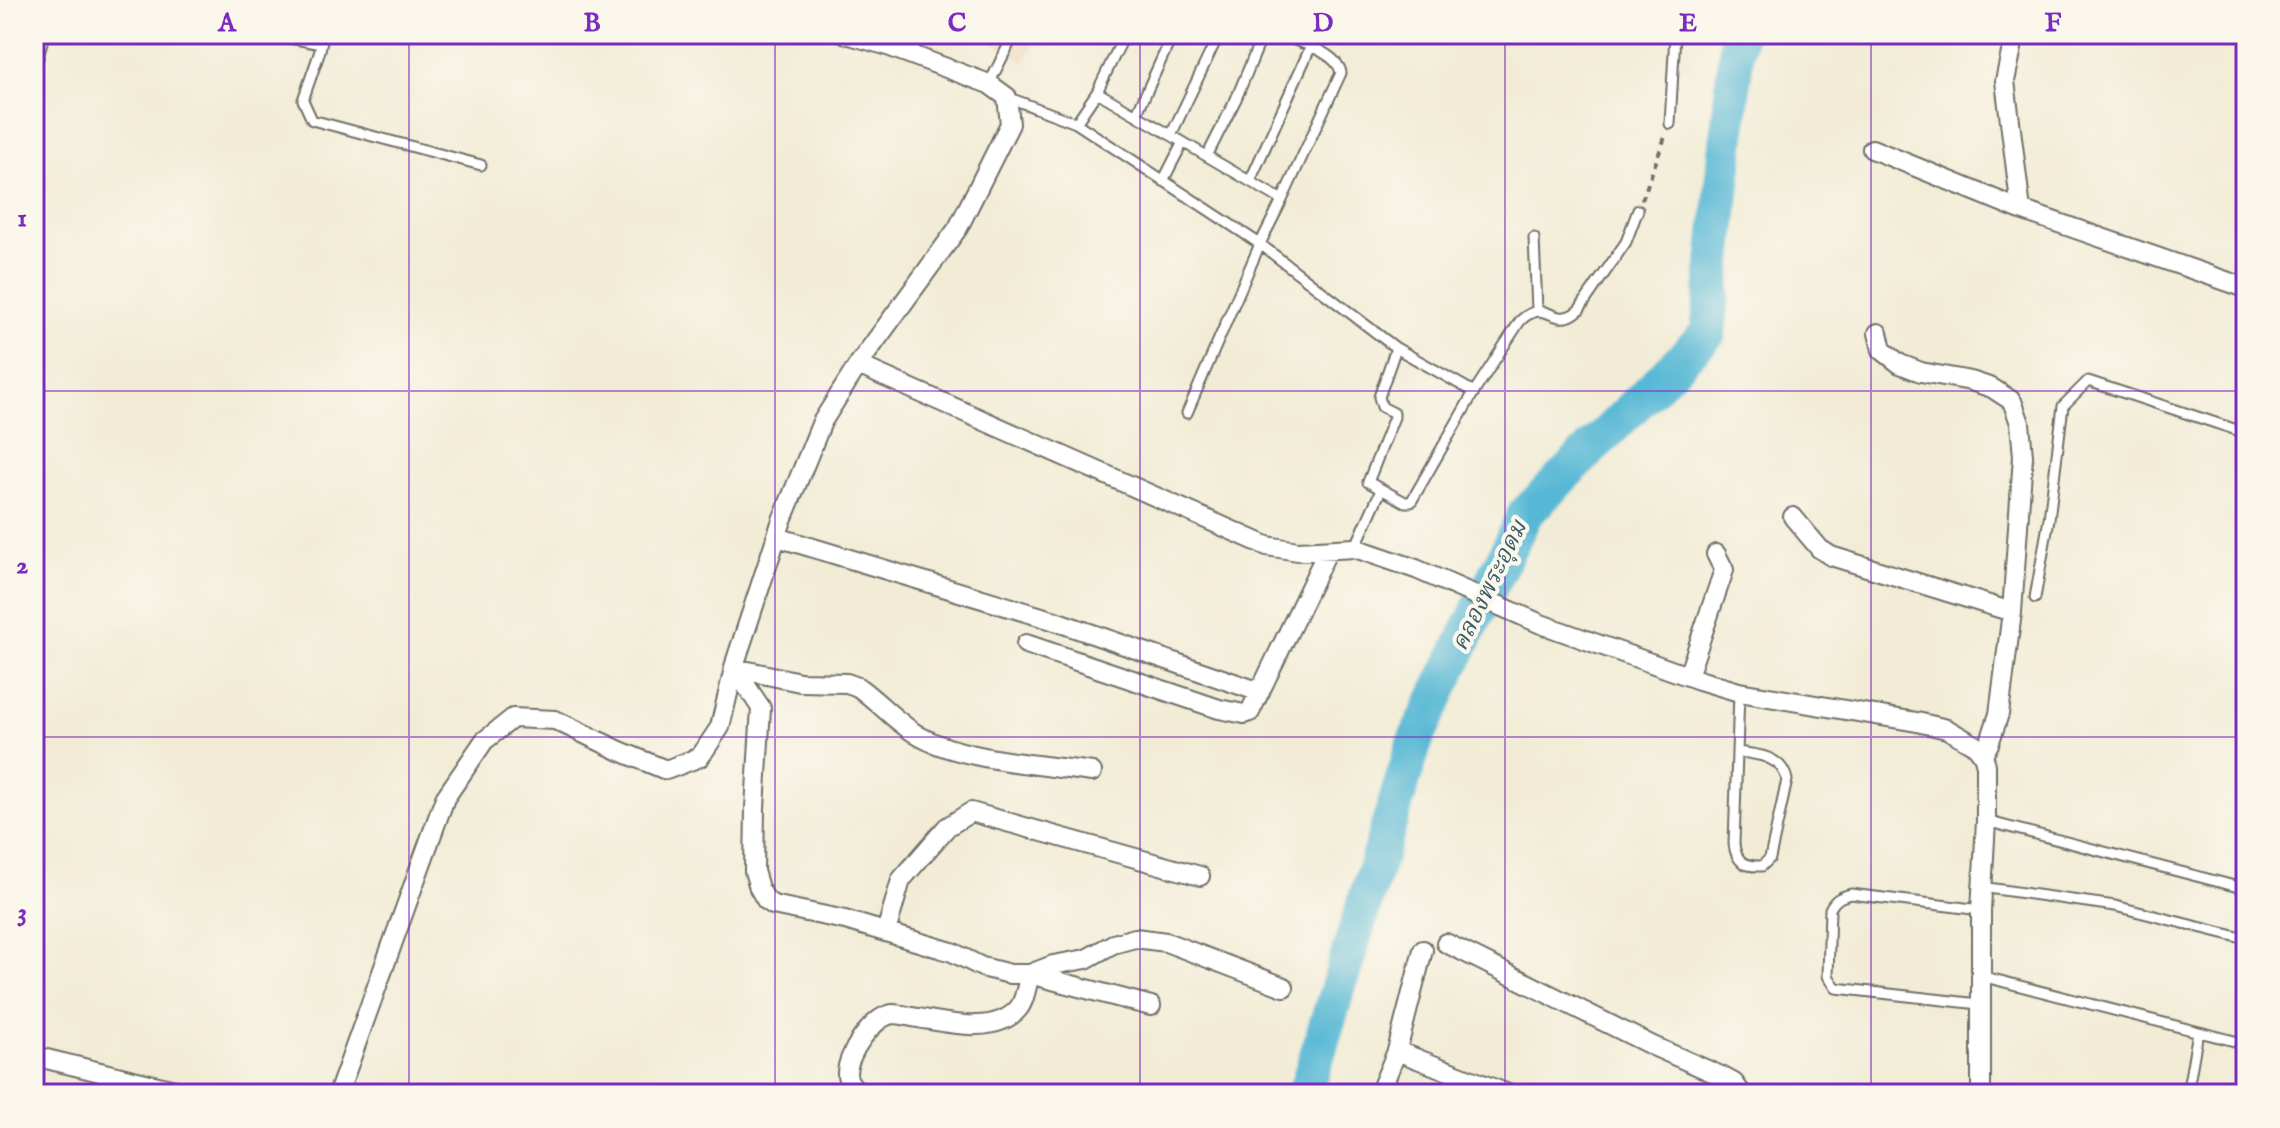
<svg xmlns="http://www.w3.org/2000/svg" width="2280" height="1128" viewBox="0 0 2280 1128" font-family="'IM FELL English','Noto Serif Thai',serif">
	<rect width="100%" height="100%" fill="#fbf7ec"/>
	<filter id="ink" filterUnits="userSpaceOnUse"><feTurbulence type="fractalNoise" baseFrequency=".0125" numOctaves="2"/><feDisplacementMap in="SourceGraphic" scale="16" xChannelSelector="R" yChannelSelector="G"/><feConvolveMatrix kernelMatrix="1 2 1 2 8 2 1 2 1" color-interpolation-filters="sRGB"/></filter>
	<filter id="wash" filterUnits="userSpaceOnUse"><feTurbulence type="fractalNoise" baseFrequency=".006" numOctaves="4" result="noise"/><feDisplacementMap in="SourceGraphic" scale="32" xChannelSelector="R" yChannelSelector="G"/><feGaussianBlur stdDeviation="1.8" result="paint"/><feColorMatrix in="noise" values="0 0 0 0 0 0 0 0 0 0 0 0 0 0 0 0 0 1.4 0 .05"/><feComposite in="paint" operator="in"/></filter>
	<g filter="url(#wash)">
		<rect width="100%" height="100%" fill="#f2ecd6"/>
		<path fill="#efd6bc" d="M989 34H1040L1024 63 986 39Z"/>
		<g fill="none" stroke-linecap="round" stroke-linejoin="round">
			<path stroke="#57b8d5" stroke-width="36" d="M1305 1094 1415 741 1525 514 1708 333 1738 34"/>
		</g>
	</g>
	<g filter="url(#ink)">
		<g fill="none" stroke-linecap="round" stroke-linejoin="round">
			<defs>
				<path id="service" d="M270 34 321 44
					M324 34 319 54 303 100 312 120 481 165
					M34 74 44 34
					M989 84 1014 34
					M1097 92 1282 200
					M1007 97 1076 123 1260 244 1396 348 1474 392
					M1136 115 1173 34
					M1076 123 1097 92 1125 34
					M1670 124 1675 34
					M1171 135 1219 34
					M1207 156 1236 99 1263 34
					M1163 181 1183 142
					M1250 181 1311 46
					M1534 238 1537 310
					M1396 348 1379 397 1382 407 1394 413V417L1368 482 1405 502H1411L1474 392 1520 321C1547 295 1554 332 1579 310L1626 242 1638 210
					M1187 413 1260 244 1282 200 1341 73C1338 52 1296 41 1278 34
					M1355 548 1381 490
					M2035 598 2049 519 2063 406 2088 381 2246 433
					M1737 752C1757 754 1782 756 1787 780L1770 858 1762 866C1745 867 1736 862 1734 844L1739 692
					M1986 821 2246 889
					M1981 887 2115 906 2246 939
					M1981 976 2246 1044
					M1979 1004 1836 988 1828 976 1830 909C1835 899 1840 897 1851 894L1981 910
					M2188 1089 2198 1032"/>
				<path id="minor" d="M2015 34 2005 81 2021 210
					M1872 149 2021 210 2246 288
					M1878 333 1882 350 1900 364 1921 372 1971 381 1992 388 2012 401 2020 423 2023 456 2012 612 1999 714 1989 744 1983 755
					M858 365 1267 546 1298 551 1355 548 1416 569 1541 624 1699 680 1739 692 1917 722 1947 729 1976 746 1983 755 1986 765V821L1981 910V1094
					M1793 517 1820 549 1831 556 2012 612
					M777 537 1052 620 1260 692
					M1026 644 1219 709 1244 714 1250 712 1328 550
					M734 668 800 682 847 683 858 687C879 702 898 724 921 737 964 760 1042 765 1092 772
					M1688 676 1724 570 1716 554
					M731 682 743 681 761 708 755 808 754 871 759 888 766 900 773 905 845 920 952 952 982 967 1010 974H1030L1053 965 1086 959 1113 944 1135 938 1166 942 1284 987
					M886 932 901 880 947 827 971 812 1200 876
					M1446 943 1653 1046 1721 1076 1734 1083 1742 1094
					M1397 1051 1423 950
					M34 1056 191 1094
					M338 1094 445 798 484 741 513 718 555 720 620 751 666 770 700 757 720 727 736 660 782 520 822 422 858 365 958 228 1010 124 1007 97 989 84 885 45 846 34
					M861 1094C855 1089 848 1083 847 1075 846 1055 873 1016 893 1014 901 1014 911 1017 918 1018 948 1023 995 1035 1018 1009 1025 1001 1027 984 1030 974L1151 1006
					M1379 1094 1397 1051 1508 1094"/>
			</defs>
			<use href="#service" stroke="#716f67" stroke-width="13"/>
			<use href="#minor" stroke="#716f67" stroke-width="22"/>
			<path stroke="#716f67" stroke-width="4" stroke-dasharray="6 6" stroke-linecap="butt" d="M1642 200 1665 137"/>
			<use href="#service" stroke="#fff" stroke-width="9"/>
			<use href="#minor" stroke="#fff" stroke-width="18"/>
		</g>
	</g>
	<path fill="none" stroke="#7b2cbf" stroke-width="2" stroke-opacity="0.55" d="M409 34V1094M775 34V1094M1140 34V1094M1505 34V1094M1871 34V1094M34 391H2246M34 737H2246"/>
	<g text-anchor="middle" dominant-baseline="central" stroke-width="8" stroke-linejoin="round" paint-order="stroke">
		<g font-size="24" font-style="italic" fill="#3a5c66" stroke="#fbf7ec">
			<text transform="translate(1490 586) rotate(-64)">คลองพระอุดม</text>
		</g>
	</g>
	<rect width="2280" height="1128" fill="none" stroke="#fbf7ec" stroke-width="88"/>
	<rect x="44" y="44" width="2192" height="1040" fill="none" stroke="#7b2cbf" stroke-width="3"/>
	<g font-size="26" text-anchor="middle" font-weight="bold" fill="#7b2cbf">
		<text x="227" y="31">A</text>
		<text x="592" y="31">B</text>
		<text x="957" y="31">C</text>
		<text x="1323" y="31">D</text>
		<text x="1688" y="31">E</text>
		<text x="2053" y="31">F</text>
		<text x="22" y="226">1</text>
		<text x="22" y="573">2</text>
		<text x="22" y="920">3</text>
	</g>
</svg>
